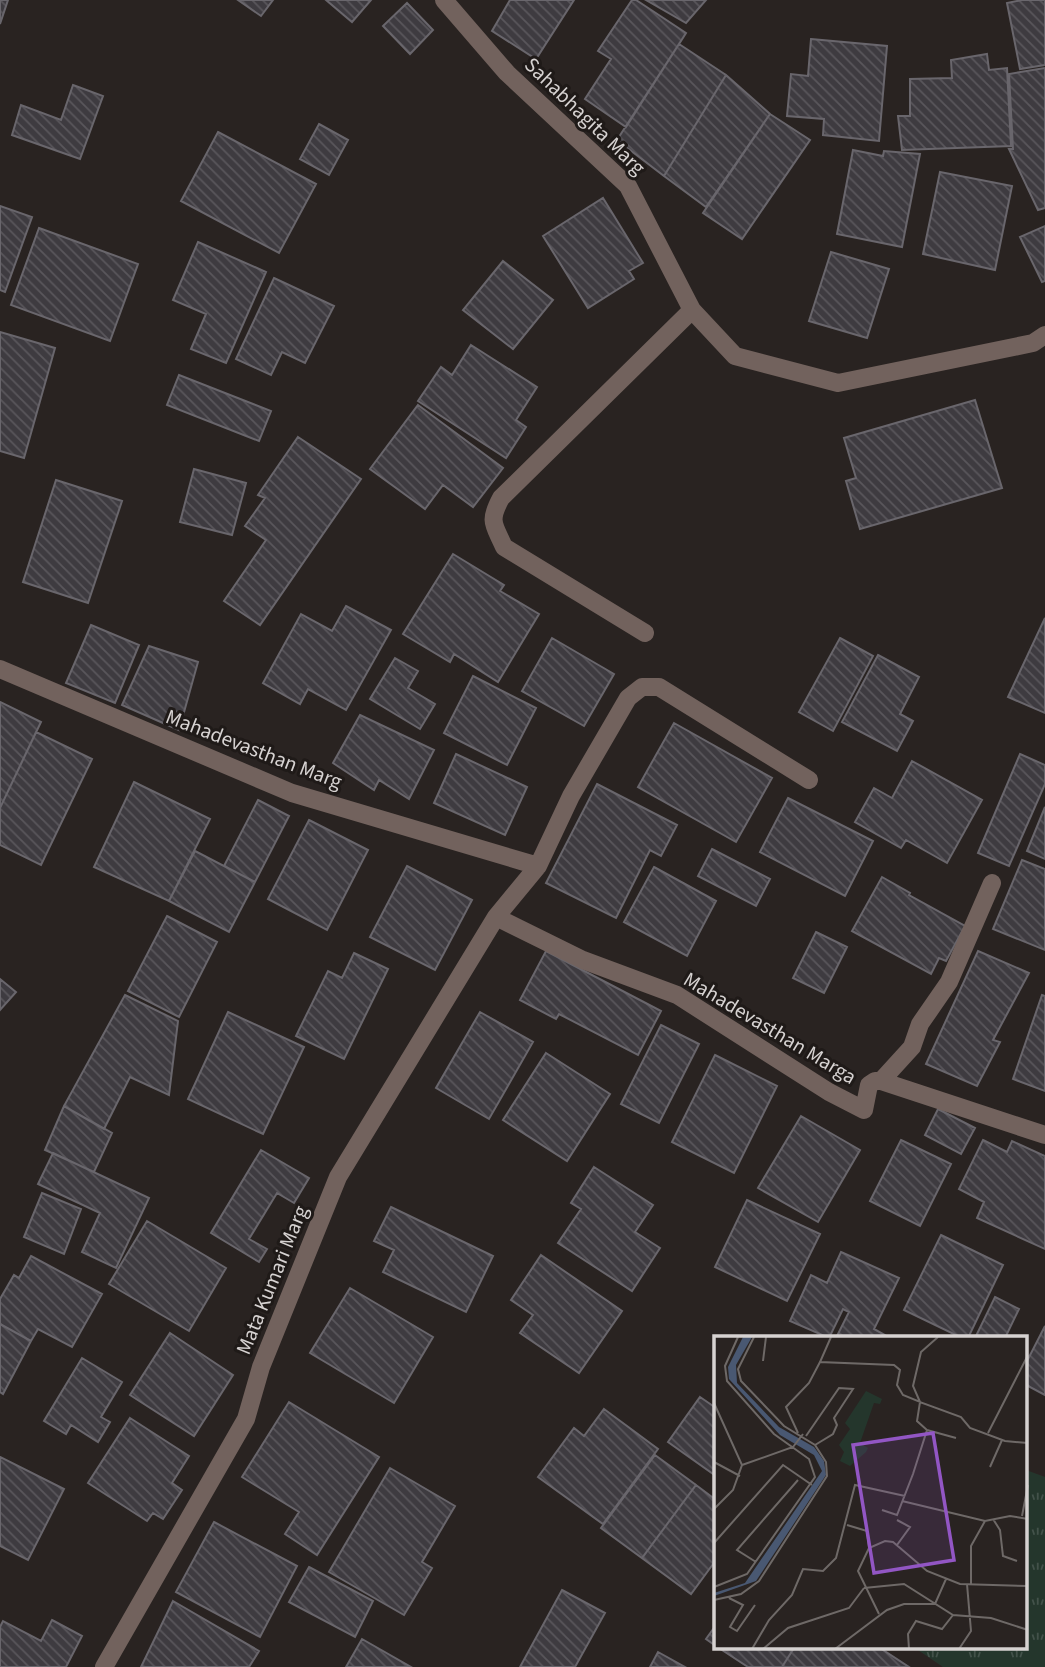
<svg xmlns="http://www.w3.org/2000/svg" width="1045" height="1667" viewBox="0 0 1045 1667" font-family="'Source Sans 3',sans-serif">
	<defs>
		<pattern id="park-tufts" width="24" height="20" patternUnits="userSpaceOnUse" patternTransform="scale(1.75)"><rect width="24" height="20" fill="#24362c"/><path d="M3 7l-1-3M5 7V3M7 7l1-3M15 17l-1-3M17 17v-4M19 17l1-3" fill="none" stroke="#43524a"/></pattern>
		<pattern id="building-back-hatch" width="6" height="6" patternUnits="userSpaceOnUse" patternTransform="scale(1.75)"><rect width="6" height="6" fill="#3e3b40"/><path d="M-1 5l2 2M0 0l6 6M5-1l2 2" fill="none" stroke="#59565b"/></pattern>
	</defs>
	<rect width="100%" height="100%" fill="#292321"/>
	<path fill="url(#park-tufts)" d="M1026 1470 1045 1477V1667H943L915 1648H1026Z"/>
	<path fill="url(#building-back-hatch)" stroke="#69666c" stroke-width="2" d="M0 0H8L0 24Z
		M238 0H273L261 16Z
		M326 0H371L352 22Z
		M510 0H574L536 59 492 31Z
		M632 0H636L686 33 626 127 585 99 611 59 598 51Z
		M646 0H706L686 23Z
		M1022 0H1045V65L1020 69 1007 3Z
		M407 3 433 30 410 54 383 26Z
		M811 39 887 46 879 141 823 135 824 119 787 116 791 74 808 76Z
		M679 44 726 75 664 176 617 140Z
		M987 54 989 70 1007 68 1011 146 902 150 898 116H910V79L952 78 951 60Z
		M1045 68V208L1038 210 1009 149H1013L1009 74Z
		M726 75 770 114 706 207 664 176Z
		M73 85 103 96 80 159 12 135 21 105 61 120Z
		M770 114 810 140 742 239 703 213Z
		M319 124 348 140 329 175 300 159Z
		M218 132 316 184 279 253 181 201Z
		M853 150 883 156 884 151 920 154 902 247 837 234Z
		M940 172 1012 186 995 270 923 254Z
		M603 198 643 263 629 271 634 279 588 308 543 236Z
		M0 206 32 217 5 292 0 290Z
		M1045 226V281L1042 282 1020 237Z
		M39 228 138 264 110 341 11 305Z
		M198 242 266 272 226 363 191 349 206 314 173 300Z
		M831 252 889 269 867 338 809 321Z
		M503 261 553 300 513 349 463 310Z
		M274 278 334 306 305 363 282 352 271 375 236 359Z
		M0 332 55 348 24 458 0 451Z
		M471 345 537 387 516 420 526 427 506 458 418 401 441 367 452 375Z
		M179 375 271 411 259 441 167 405Z
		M975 400 1002 488 860 529 846 481 856 478 844 438Z
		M418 405 503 468 473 507 443 485 425 509 370 469Z
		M298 437 361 479 260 625 224 601 266 540 245 526 265 498 258 495Z
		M194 469 246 483 232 535 180 522Z
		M56 480 122 501 88 603 23 582Z
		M453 554 504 585 500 591 539 614 498 682 454 654 450 662 403 634Z
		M346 606 391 630 346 710 308 689 300 704 263 683 301 614 332 631Z
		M1045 618V713L1008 697Z
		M91 625 139 645 115 703 66 683Z
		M552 638 614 674 584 726 522 691Z
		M840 638 873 656 833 731 799 712Z
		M149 646 198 662 179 730 122 705Z
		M878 655 919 677 900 714 913 721 897 751 842 722Z
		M395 658 418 671 408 688 435 704 420 729 370 699Z
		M473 676 536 708 507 765 444 733Z
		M0 702 41 722 0 808Z
		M360 715 434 750 409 799 379 780 374 790 333 763Z
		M674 723 772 778 736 842 638 787Z
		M36 732 92 759 41 865 0 845V808Z
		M456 754 527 787 505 835 434 803Z
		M1020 754 1045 765V784L1009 866 978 853Z
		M912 761 982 800 947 863 906 840 901 848 855 822 874 788 892 798Z
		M134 782 210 819 169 901 94 867Z
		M597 784 677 825 661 856 650 850 616 918 546 883Z
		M788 798 873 841 845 896 760 852Z
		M258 800 289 816 255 882 224 866Z
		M1045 807V859L1027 851Z
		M309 820 368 850 327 930 268 899Z
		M712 849 770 879 756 906 698 876Z
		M195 851 255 882 229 932 169 901Z
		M1022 860 1045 869V950L993 929Z
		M407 866 472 900 435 970 370 937Z
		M654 867 716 901 687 956 624 922Z
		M882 877 910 893 909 895 965 926 946 961 939 958 931 974 852 931Z
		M167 916 217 942 179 1017 128 991Z
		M816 932 847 947 824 993 793 978Z
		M546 951 661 1011 638 1055 559 1014 556 1019 520 1000Z
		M978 951 1029 973 993 1040 1000 1042 977 1086 926 1064Z
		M354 953 388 969 344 1059 296 1036 328 971 342 978Z
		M0 979 16 992 0 1010Z
		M125 995 178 1021 169 1095 130 1077 104 1129 64 1106Z
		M1042 995 1045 996V1091L1013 1079Z
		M228 1012 304 1047 263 1134 188 1099Z
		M480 1012 533 1042 489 1119 436 1088Z
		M661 1025 699 1044 659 1123 621 1104Z
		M546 1053 610 1094 567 1161 503 1120Z
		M715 1055 777 1086 734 1173 672 1142Z
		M64 1106 112 1133 94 1172 45 1150Z
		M938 1109 975 1128 961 1154 925 1135Z
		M801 1116 860 1150 818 1222 758 1188Z
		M901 1140 951 1164 920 1226 870 1201Z
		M983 1140 1007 1152 1012 1141 1045 1156V1249L977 1218 984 1202 959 1189Z
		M261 1150 309 1178 294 1203 277 1193 249 1239 267 1249 259 1262 211 1233Z
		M53 1153 149 1198 116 1268 82 1252 100 1213 38 1184Z
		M594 1167 653 1205 635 1232 660 1248 632 1291 558 1243 581 1209 571 1203Z
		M42 1193 81 1209 64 1254 24 1237Z
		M747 1200 820 1234 787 1301 715 1267Z
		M391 1207 493 1256 466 1312 383 1272 394 1250 374 1241Z
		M147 1221 226 1268 189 1331 109 1284Z
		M941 1235 1003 1265 968 1338H962L904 1310Z
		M841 1252 899 1278 874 1329 885 1335 883 1338H836L849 1312 843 1309 829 1338 790 1321 811 1275 827 1283Z
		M541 1255 622 1311 579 1373 520 1333 533 1315 511 1300Z
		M31 1256 102 1294 72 1347 38 1329 31 1341 0 1324V1299L14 1275 19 1278Z
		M350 1288 433 1337 394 1403 310 1353Z
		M995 1297 1019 1309 1005 1338H975Z
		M0 1324 31 1341 3 1394 0 1392Z
		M1045 1326V1395L1026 1385V1363Z
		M170 1333 233 1375 194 1436 130 1395Z
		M82 1358 122 1382 101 1417 110 1422 98 1442 71 1425 66 1434 44 1421Z
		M700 1397 716 1408V1476L668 1442Z
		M289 1402 379 1457 317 1555 285 1534 299 1512 242 1477Z
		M604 1409 658 1449 603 1524 538 1477 574 1428 584 1436Z
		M130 1418 189 1456 172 1483 182 1490 163 1519 153 1513 147 1521 88 1483Z
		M655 1455 696 1485 642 1558 601 1528Z
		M0 1457 64 1489 28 1560 0 1546Z
		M390 1468 455 1506 422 1562 432 1568 404 1615 329 1572Z
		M696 1485 716 1500V1560L691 1594 642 1558Z
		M214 1522 297 1566 260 1637 176 1592Z
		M309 1567 373 1601 355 1637 289 1602Z
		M562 1590 605 1613 575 1667H520Z
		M173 1601 259 1651 249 1667H141Z
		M52 1620 82 1636 66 1667H0V1627L3 1621 41 1641Z
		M716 1625V1646L706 1639Z
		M362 1639 411 1667H346Z
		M719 1648H794L782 1667H748Z
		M794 1648H880L909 1667H782Z
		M658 1652 685 1667H650Z"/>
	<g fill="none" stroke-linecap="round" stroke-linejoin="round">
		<path stroke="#72625d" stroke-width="18" d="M444 0 507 73 628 186 692 310 735 356 838 383 1033 343 1045 335
			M645 633 504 547C494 524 488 522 501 498L692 310
			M0 669 292 793 538 866
			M496 917 583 960 677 995 829 1092 864 1110 869 1085 875 1081H881L1045 1135
			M881 1081 912 1047 920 1024 949 982 992 883
			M104 1667 246 1419 261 1367 338 1177 496 917 538 866 571 796 628 698 642 687H659L809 780"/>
	</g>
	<g text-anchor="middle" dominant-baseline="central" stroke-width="6" stroke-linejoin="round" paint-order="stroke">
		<g font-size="21" fill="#d6d2d1" stroke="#1f1a18">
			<text transform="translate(585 116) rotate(44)">Sahabhagita Marg</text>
			<text transform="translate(254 749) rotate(21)">Mahadevasthan Marg</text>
			<text transform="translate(770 1028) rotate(31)">Mahadevasthan Marga</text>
			<text transform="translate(272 1280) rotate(-68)">Mata Kumari Marg</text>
		</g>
	</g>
	<g transform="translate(714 1336)">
		<rect width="313" height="313" fill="#292321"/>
		<path d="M152 55 168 63 166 68 160 67 146 107 154 112 152 116 136 130 126 125 130 116 125 109 136 93 131 87Z" fill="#24362c"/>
		<path d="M29 1H38L22 29 23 47 65 91 100 111 110 125 112 139 42 245 0 260V257L31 247 108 135 100 119 66 99 15 43 14 31Z" fill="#495872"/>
		<path fill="none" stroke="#6e6967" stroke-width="2" d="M117 1 106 26 180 29 186 34 183 49 189 59 206 66 199 50 207 16 224 1M49 25 52 1M0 67 28 129 19 154 0 173M213 94 242 102M84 97 72 71 95 47 106 26M274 97 314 19M92 100 125 52 139 53 120 82 123 89 119 98 101 109M0 126 26 140M28 129 79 111 89 98M276 131 288 104M188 165 271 185 296 180 314 183M168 174 183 179 199 138 213 94 203 85 206 66 247 81 256 92 291 105 314 107M308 180 314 149M279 183 286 194 289 220 303 225M183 184 196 191 183 209M133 189 153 195 155 212M0 207 69 129 98 149M42 226 23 214 84 144M257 248V210L271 185M0 251 33 238 101 141 95 123 60 98 13 45 11 30 24 1M150 252 190 248 239 279 277 282 314 294M15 262 29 269 16 291 23 295 41 269M0 264 27 258 45 245 113 140 112 126 101 109 70 90 27 45 24 33 40 1M165 278 144 235 155 212 171 205 179 206 213 235 246 248 314 250M38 313 55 284 78 259 89 233 109 235 122 222 141 149 191 160M49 313 74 292 135 272 150 252M121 313 173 274 190 268H221L232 243M195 313 194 298 202 285 228 293 239 279M245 313 257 295 253 248"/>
		<path fill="#9256c4" fill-opacity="0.15" stroke="#9256c4" stroke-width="3.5" d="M219 97 240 224 160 237 139 109Z"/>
		<rect width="313" height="313" fill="none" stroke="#d6d2d1" stroke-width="3.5"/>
	</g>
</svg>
